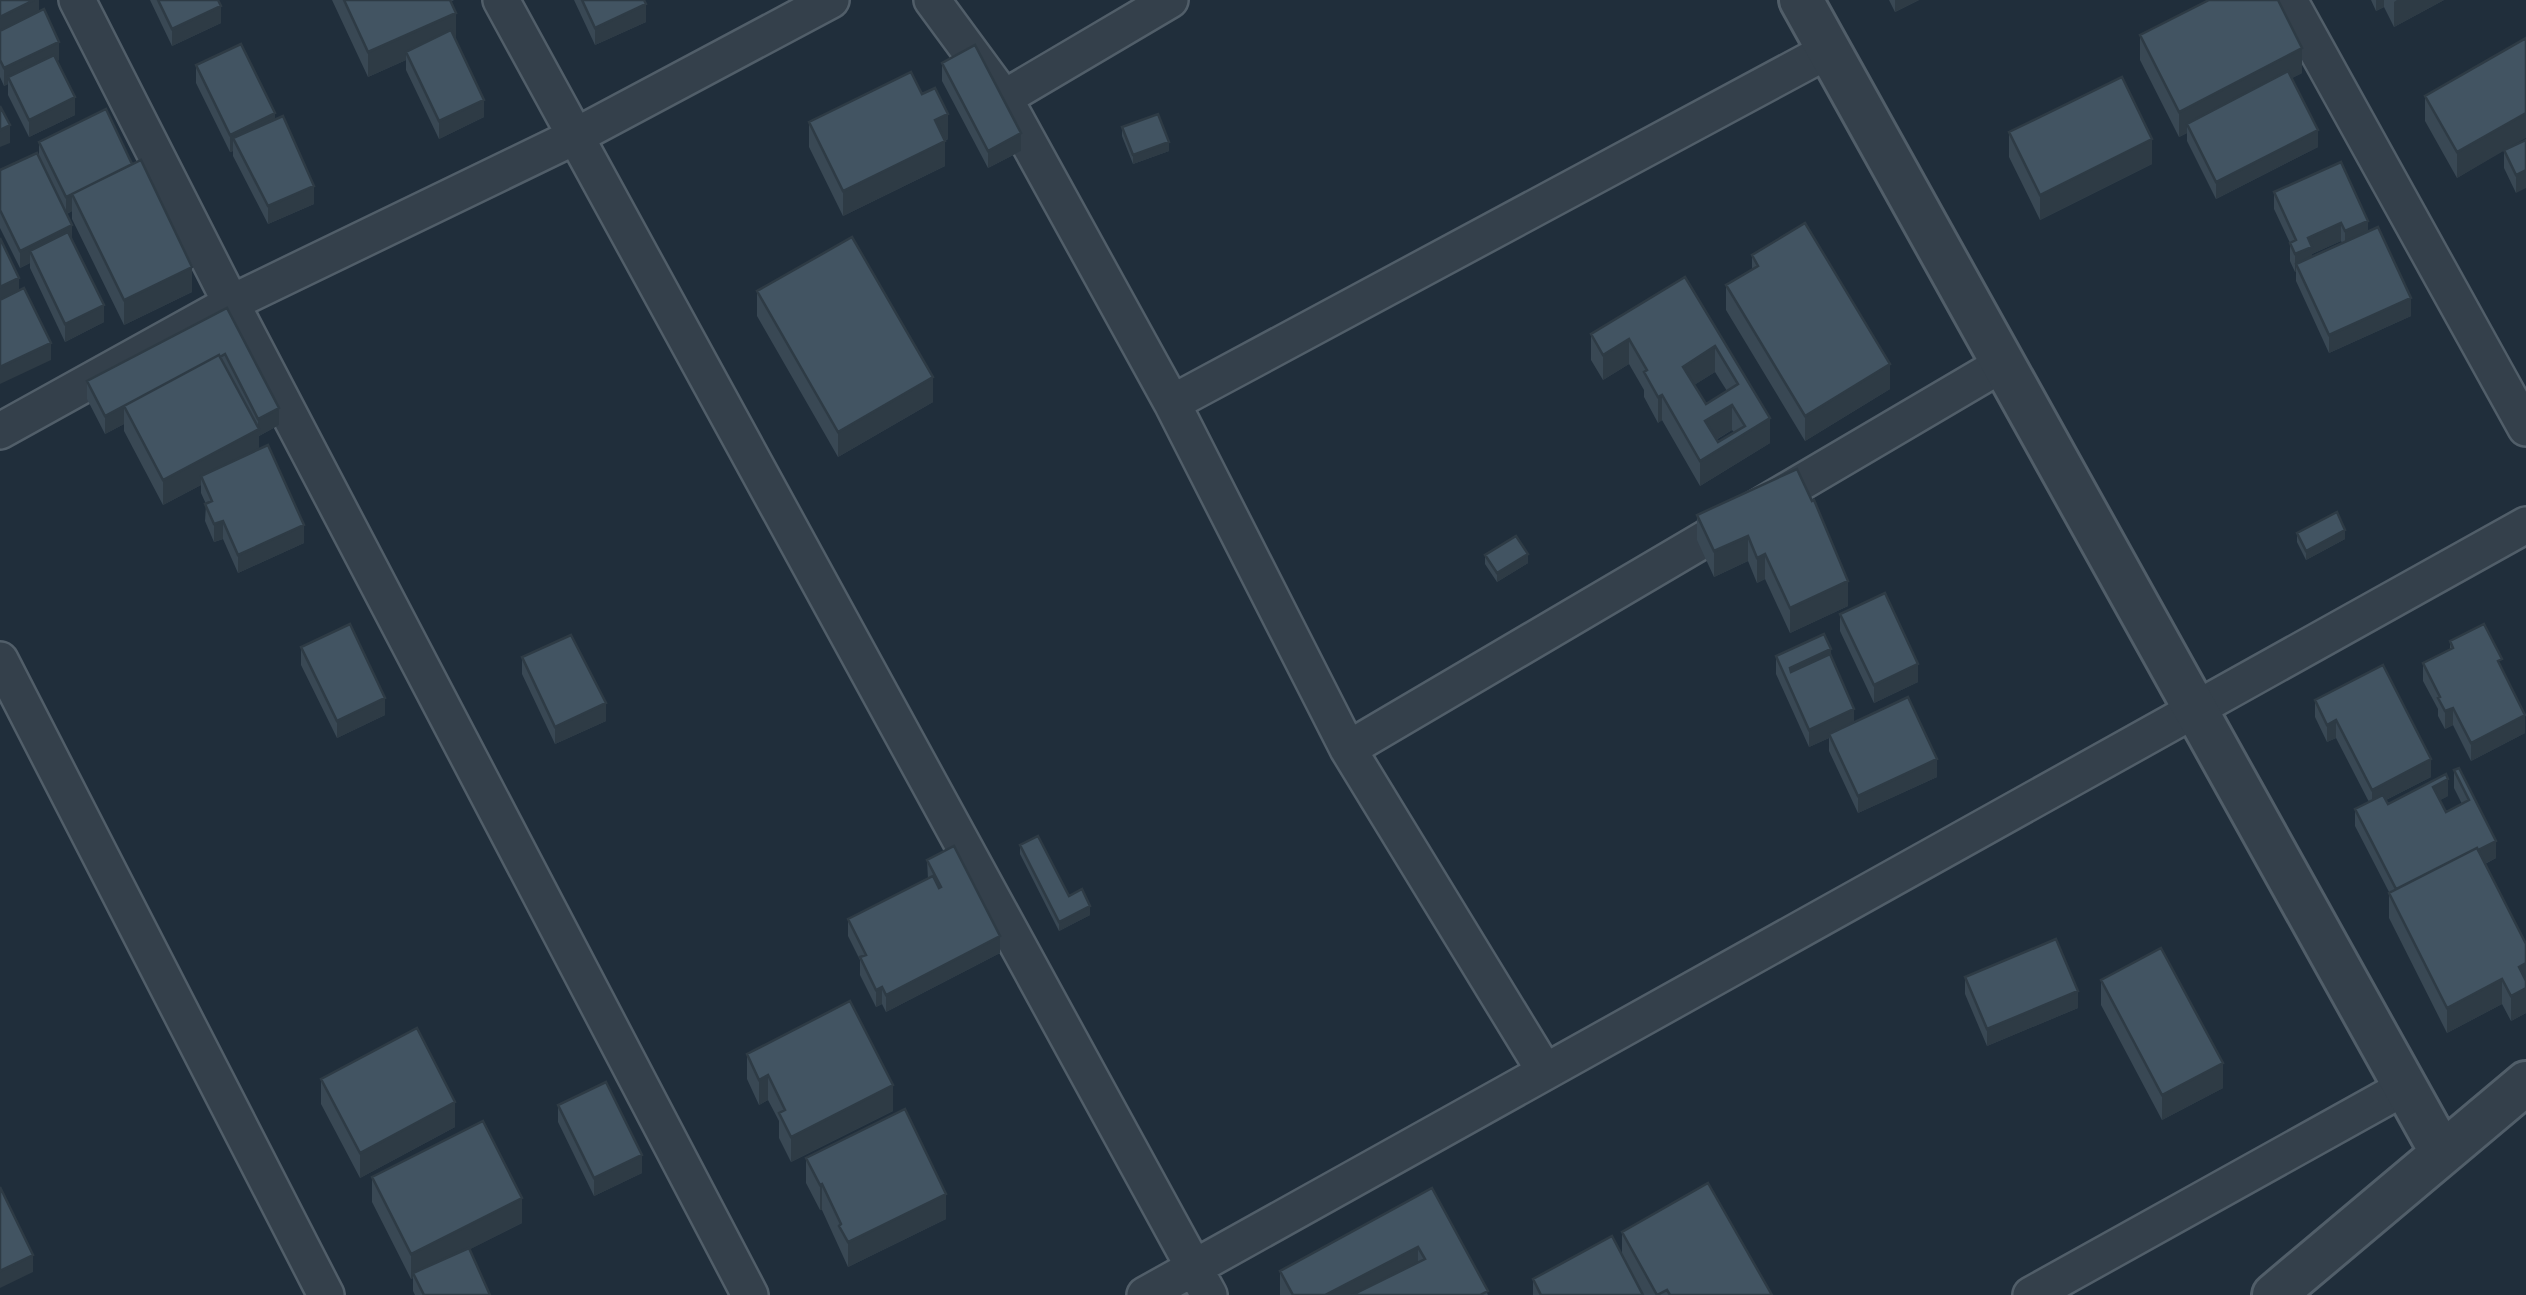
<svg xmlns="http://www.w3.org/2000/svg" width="2526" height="1295" viewBox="0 0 2526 1295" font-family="'Nunito Sans',sans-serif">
	<rect width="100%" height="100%" fill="#202e3b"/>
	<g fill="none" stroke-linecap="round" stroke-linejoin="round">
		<defs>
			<path id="minor" d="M77 0 231 303 750 1295
				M501 0 1209 1295
				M932 0 1004 98 1172 403 1348 749 1544 1070
				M2289 0 2526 428
				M1004 98 1170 0
				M1172 403 1829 50
				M0 431 231 303 576 136 831 0
				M0 660 326 1295
				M1348 749 2004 363
				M1145 1295 2526 525
				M2031 1295 2405 1087"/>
			<path id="tertiary" d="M1801 0 2442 1153
				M2274 1295 2526 1083"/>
		</defs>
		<use href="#minor" stroke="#515e69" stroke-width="40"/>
		<use href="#tertiary" stroke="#515e69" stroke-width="48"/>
		<use href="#minor" stroke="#34404b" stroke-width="35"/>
		<use href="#tertiary" stroke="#34404b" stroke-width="42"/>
	</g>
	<path fill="#394854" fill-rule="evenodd" d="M0 0H39V12L59 60 57 61 75 115 29 137 8 95V84L4 86 0 77Z
		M150 0H218L221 23 172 46Z
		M332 0H454L450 2 455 39 484 117 439 139 406 70V60L368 77Z
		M574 0H644L646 22 595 45Z
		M1889 0H1919L1895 12Z
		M2371 0H2444L2394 27 2384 7 2376 11Z
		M2140 35 2302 73 2292 78 2318 147 2216 199 2187 141V133L2179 137 2140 60Z
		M942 63 1021 151 988 168 942 81Z
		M196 65 275 119 314 204 268 224 233 156V151L230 152 196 83Z
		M922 94 948 139 945 141V166L843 216 809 147V122Z
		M2425 96 2507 149 2526 140 2516 193 2504 168V150L2457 178 2425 121Z
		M1122 127 1169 151 1133 164 1122 136Z
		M2009 132 2152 164 2040 220 2009 157Z
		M39 142 192 292 124 325 72 219V211L67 214 72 240 104 322 65 342 30 268V263L20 268 0 228V170L39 156Z
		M2274 192 2368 232 2411 316 2329 353 2296 281V271L2295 272 2290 261V243L2274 209ZM2341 241 2342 243 2312 257V254Z
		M1752 255 1890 389 1805 441 1726 310V285L1752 269Z
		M1685 277 1770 443 1700 486 1662 420 1658 423 1644 397V390L1629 364 1603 380 1591 360V334ZM1715 372 1727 391 1706 404 1694 385ZM1732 430 1734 432 1718 442 1716 440Z
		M757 291 933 402 838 457 757 316Z
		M227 308 279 425 259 436V449L304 543 238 573 223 539 214 542 205 521 206 504 201 493V485L163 505 124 431V424L105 434 87 399V381Z
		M1797 469 1848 606 1790 633 1765 579 1757 583 1748 561 1714 577 1697 540V515Z
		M2297 533 2345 539 2306 560 2297 542Z
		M1485 555 1528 563 1497 582 1485 564Z
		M1840 614 1918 682 1874 703 1840 631Z
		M2450 641 2502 670 2525 733 2471 761 2453 725 2445 729 2438 716V709L2423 681V663L2450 650Z
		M301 647 385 715 337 738 301 665Z
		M1776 656H1831L1854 722 1937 777 1858 813 1829 751V738L1809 747 1776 674Z
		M522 657 606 721 555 744 522 674Z
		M2315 700 2431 777 2386 800 2388 804 2448 796 2440 800 2446 812 2462 804 2454 788V770L2459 768 2496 858 2485 864 2526 944V1013L2511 1021 2502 1004 2447 1033 2389 918V892L2355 826V809L2369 802 2336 738 2327 742 2315 717Z
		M1020 845 1069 896 1090 915 1059 931 1020 854Z
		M927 860 1000 953 886 1012 882 1004 876 1007 860 975V960L848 936V919L928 879Z
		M1965 977 2078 1008 1987 1046 1965 994Z
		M2101 980 2223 1088 2162 1120 2101 1005Z
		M747 1054 893 1111 791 1162 779 1138V1121L768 1100 759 1105 747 1079Z
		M321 1079 455 1127 360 1178 321 1104Z
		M558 1105 642 1173 594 1196 558 1122Z
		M806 1158 946 1219 848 1267 822 1210H820L806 1183Z
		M372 1177 522 1223 470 1249 490 1295H415L413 1291V1278L411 1279 372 1202Z
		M1432 1188 1488 1295H1280V1271Z
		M1622 1232 1772 1295H1533V1279L1622 1255Z"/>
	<path fill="#2e3b45" d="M34 0H39V15L0 34V17Z
		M1895 0H1919L1895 12Z
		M2376 0H2384V7L2376 11Z
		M2397 0H2444L2394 27V2Z
		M646 4V22L595 45V28Z
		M221 6V23L172 46V29Z
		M456 13V39L406 52V60L368 77V52Z
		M59 42V60L11 83 8 77V84L4 86V68Z
		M2302 48V73L2190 131 2187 124V133L2179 137V112Z
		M75 97V115L29 137V120Z
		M484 100V117L439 139V121Z
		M275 113V130L233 138V151L230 152V135Z
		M2526 113V138L2457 178V152Z
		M948 114V139L935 145V120Z
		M10 125V143L0 147V130Z
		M2318 130V147L2216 199V182Z
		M1021 133V151L988 168V151Z
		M2152 139V164L2040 220V195Z
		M945 141V166L843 216V191Z
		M1169 142V151L1133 164V155Z
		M132 164 72 194V211L66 214V197Z
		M2526 170V188L2516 193V175Z
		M314 186V204L268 224V206Z
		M2368 221V238L2345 248V231Z
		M2341 223V241L2312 254V264H2296V271L2295 272V254L2308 238Z
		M72 225V243L30 251V263L20 268V251Z
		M192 267V292L124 325V300Z
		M19 278V295L0 304V287Z
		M2411 298V316L2329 353V335Z
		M104 305V322L65 342V324Z
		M1629 339V364L1603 380V355Z
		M51 343V360L0 384V367Z
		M1715 346V372L1683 392V367Z
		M1890 364V389L1805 441V416Z
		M933 377V402L838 457V432Z
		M1662 395V420L1658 423V397Z
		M1732 405V430L1705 446V421Z
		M124 407V424L105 434V416Z
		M279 408V425L259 436V455L201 476V485L163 505V480L258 430V419Z
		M1770 418V443L1700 486V461Z
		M223 521V539L214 542V524Z
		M304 525V543L238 573V555Z
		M2345 530V539L2306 560V551Z
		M1748 536V561L1714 577V551Z
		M1528 554V563L1497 582V573Z
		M1765 554V579L1757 583V558Z
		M1848 581V606L1790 633V608Z
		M1831 649V666L1790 685V668Z
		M1918 664V682L1874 703V685Z
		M385 698V715L337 738V721Z
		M606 703V721L555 744V727Z
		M2453 708V725L2445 729V711Z
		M1854 709V726L1829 734V738L1809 747V730Z
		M2525 715V733L2471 761V743Z
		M2336 720V738L2327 742V725Z
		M1937 759V777L1858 813V796Z
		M2431 759V777L2372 807V790Z
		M2448 779V796L2433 804V787Z
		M2496 841V858L2397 908V891Z
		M1090 906V915L1059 931V922Z
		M1000 936V953L886 1012V995Z
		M2526 963V988L2519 967Z
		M2502 979V1004L2447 1033V1008Z
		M882 987V1004L876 1007V990Z
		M2526 988V1013L2511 1021V996Z
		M2078 991V1008L1987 1046V1029Z
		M2223 1063V1088L2162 1120V1095Z
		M768 1075V1100L759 1105V1080Z
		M893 1085V1111L791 1162V1137Z
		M455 1102V1127L360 1178V1153Z
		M642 1155V1173L594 1196V1178Z
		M822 1184V1210H820V1185Z
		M946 1194V1219L848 1267V1242Z
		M522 1198V1223L415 1277 413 1273V1278L411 1279V1254Z
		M1418 1247V1272L1374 1295H1325Z
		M33 1255V1272L0 1288V1271Z"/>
	<path fill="#425462" stroke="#2e3b45" stroke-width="2.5" fill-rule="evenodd" d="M0 0H34L0 17Z
		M158 0H218L221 6 172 29Z
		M344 0H450L456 13 368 52Z
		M582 0H644L646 4 595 28Z
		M2209 0H2278L2302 48 2179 112 2140 35Z
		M44 9 59 42 4 68 0 60V31Z
		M451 30 484 100 439 121 406 52Z
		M2526 38V113L2457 152 2425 96Z
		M241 44 275 113 230 135 196 65Z
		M975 45 1021 133 988 151 942 63Z
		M54 55 75 97 29 120 8 77Z
		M2288 71 2318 130 2216 182 2187 124Z
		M911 72 922 94 935 88 948 114 935 120 945 141 843 191 809 122Z
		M2122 77 2152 139 2040 195 2009 132Z
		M0 106 10 125 0 130Z
		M106 109 132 164 66 197 39 142Z
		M1158 114 1169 142 1133 155 1122 127Z
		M283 116 314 186 268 206 233 138Z
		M2526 140V170L2516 175 2504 150Z
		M37 153 72 225 20 251 0 210V170Z
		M141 160 192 267 124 300 72 194Z
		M2341 162 2368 221 2345 231 2341 223 2308 238 2312 247 2295 254 2290 243 2296 240 2274 192Z
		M1805 223 1890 364 1805 416 1726 285 1758 266 1752 255Z
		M2378 227 2411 298 2329 335 2296 264Z
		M68 232 104 305 65 324 30 251Z
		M852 237 933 377 838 432 757 291Z
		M0 238 19 278 0 287Z
		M1685 277 1770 418 1700 461 1662 395 1658 397 1644 372 1647 370 1629 339 1603 355 1591 334ZM1715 346 1738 384 1706 404 1683 367ZM1732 405 1745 426 1718 442 1705 421Z
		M24 288 51 343 0 367V300Z
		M227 308 279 408 258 419 225 354 220 357 219 355 105 416 87 381Z
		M219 355 259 429 163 480 124 406Z
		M268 445 304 525 238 555 223 521 214 524 205 504 212 501 201 476Z
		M1797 469 1812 501 1814 500 1848 581 1790 608 1765 554 1757 558 1748 536 1714 551 1697 515Z
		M2337 512 2345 530 2306 551 2297 533Z
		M1516 536 1528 554 1497 573 1485 555Z
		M1885 593 1918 664 1874 685 1840 614Z
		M350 624 385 698 337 721 301 647Z
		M2484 624 2502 659 2498 661 2525 715 2471 743 2453 708 2445 711 2438 698 2440 697 2423 663 2453 648 2450 641Z
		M1824 634 1831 649 1790 668 1791 672 1830 654 1854 709 1809 730 1776 656Z
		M571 635 606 703 555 727 522 657Z
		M2383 665 2431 759 2372 790 2336 720 2327 725 2315 700Z
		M1908 697 1937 759 1858 796 1829 734Z
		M2459 768 2496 841 2478 850 2477 848 2396 889 2355 809 2383 795 2388 804 2446 774 2448 779 2433 787 2446 812 2469 800 2454 770Z
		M1038 836 1069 896 1082 889 1090 906 1059 922 1020 845Z
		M954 846 1000 936 886 995 882 987 876 990 860 957 866 955 848 919 933 876 939 888 941 887 927 860Z
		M2477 848 2526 944V963L2519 967 2526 981V988L2511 996 2502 979 2447 1008 2389 893Z
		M2056 939 2078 991 1987 1029 1965 977Z
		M2161 948 2223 1063 2162 1095 2101 980Z
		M850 1001 893 1085 791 1137 779 1113 785 1110 768 1075 759 1080 747 1054Z
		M417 1028 455 1102 360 1153 321 1079Z
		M606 1082 642 1155 594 1178 558 1105Z
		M905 1109 946 1194 848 1242 839 1226 841 1224 822 1184 820 1185 806 1158Z
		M483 1121 522 1198 411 1254 372 1177Z
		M1708 1183 1772 1295H1670L1667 1290 1657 1295 1622 1232Z
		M0 1187 33 1255 0 1271Z
		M1432 1188 1488 1291 1480 1295H1352L1425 1259 1418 1247 1325 1295H1293L1280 1271Z
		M1612 1236 1643 1295H1541L1533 1279Z
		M469 1248 490 1295H424L413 1273Z"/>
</svg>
